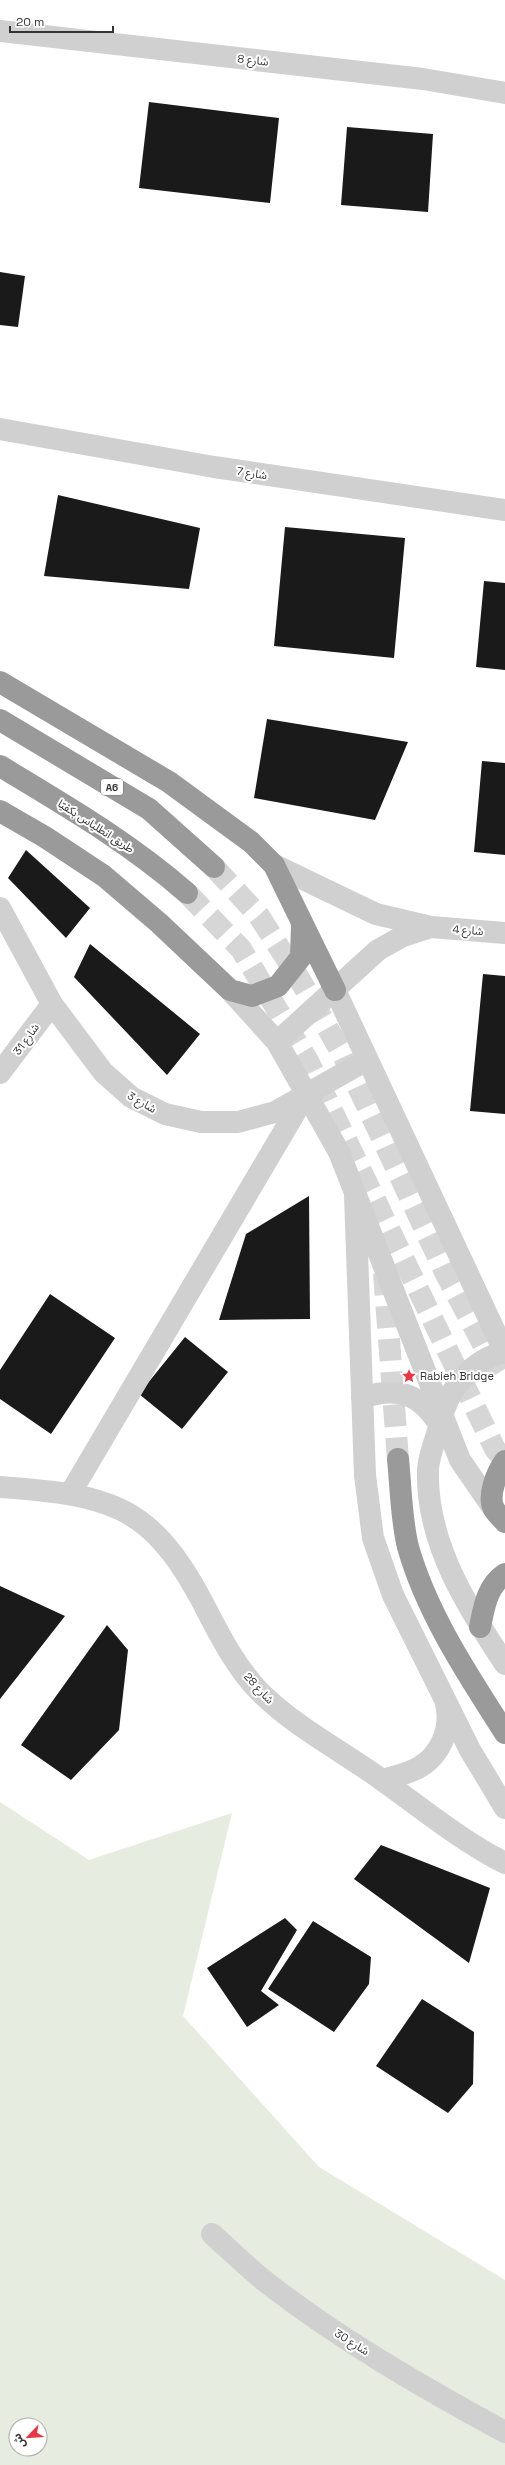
<svg xmlns="http://www.w3.org/2000/svg" width="505" height="2465" viewBox="0 0 505 2465" font-family="'Space Grotesk','Noto Sans Arabic',sans-serif">
	<rect width="100%" height="100%" fill="#fff"/>
	<path fill="#e6ecdf" fill-rule="evenodd" d="M0 1802 89 1860 232 1813 183 2016 319 2167 505 2280V2465H0ZM16 2425H40V2449H16Z"/>
	<path fill="#1a1a1a" d="M149 102 279 118 270 203 139 188Z
		M347 127 433 134 428 212 341 205Z
		M0 272 25 276 18 327 0 325Z
		M58 495 200 528 189 589 44 576Z
		M285 527 405 538 394 658 274 646Z
		M484 581 505 583V670L476 667Z
		M267 719 408 742 375 820 254 798Z
		M482 761 505 763V855L474 852Z
		M26 850 90 908 66 938 8 878Z
		M90 944 200 1034 167 1075 74 977Z
		M483 974 505 976V1114L470 1111Z
		M309 1196 310 1319 219 1320 246 1234Z
		M50 1294 115 1338 51 1434 0 1399V1370Z
		M185 1337 228 1372 182 1429 139 1394Z
		M0 1586 65 1616 0 1699Z
		M107 1625 128 1650 119 1730 71 1780 21 1745Z
		M381 1845 490 1888 469 1963 354 1879Z
		M285 1918 297 1930 261 1991 279 2005 247 2027 207 1968Z
		M313 1921 371 1957 369 1984 334 2032 268 1989Z
		M422 1999 474 2032 473 2084 448 2113 376 2066Z"/>
	<g fill="none" stroke-linecap="round" stroke-linejoin="round">
		<path stroke="#d6d6d6" stroke-width="22" stroke-dasharray="22 11" stroke-linecap="butt" d="M214 867 259 916 300 980 343 1055 446 1274 493 1363 505 1381
			M187 893 241 949 309 1063 495 1449 505 1460
			M384 1273 398 1459"/>
		<path stroke="#d0d0d0" stroke-width="22" d="M0 31 423 79 505 93
			M0 429 214 467 505 510
			M274 865 376 914 431 927 505 933
			M0 908 52 1004 103 1072 131 1097 165 1114 201 1122H238L275 1112 367 1060
			M230 990 277 1042 339 1152 460 1460 493 1508
			M335 990 505 1353
			M277 1042 378 950 403 936 431 927
			M0 1073 52 1004
			M355 1195 365 1475 373 1538 393 1595 470 1750 505 1808
			M505 1352C472 1359 448 1389 441 1421 437 1437 428 1455 428 1471 426 1542 467 1607 505 1664
			M362 1398C397 1386 419 1393 439 1424
			M0 1487C107 1495 150 1502 203 1603 219 1634 235 1666 259 1691 296 1728 341 1750 382 1780 423 1809 460 1840 505 1863
			M70 1494 306 1094
			M382 1780C394 1777 407 1774 418 1768 440 1756 452 1729 446 1704
			M212 2234C231 2251 250 2270 271 2286 344 2342 424 2388 505 2432"/>
		<path stroke="#9a9a9a" stroke-width="22" d="M0 682 169 782 251 842 274 865 335 990
			M0 720 149 809 214 867
			M0 766C65 805 130 843 187 893
			M0 811 45 837 104 876 159 923 230 990 252 996 278 986 301 957 302 925
			M398 1459C401 1488 401 1519 408 1547 427 1614 468 1675 505 1733
			M505 1461C497 1472 487 1496 494 1509 497 1514 502 1518 505 1522
			M480 1627C484 1607 487 1586 505 1574"/>
	</g>
	<defs>
		<symbol id="sight-bare" viewBox="-9 -9 18 18"><path d="M0-6L1.8-2.2L6-1.7L2.9 1.2L3.7 5.4L0 3.3L-3.7 5.4L-2.9 1.2L-6-1.7L-1.8-2.2Z" fill="#e63946" stroke="#fff" stroke-width="2.5" paint-order="stroke"/></symbol>
	</defs>
	<g fill-rule="evenodd">
		<use href="#sight-bare" x="399" y="1366" width="20" height="20"/>
	</g>
	<g text-anchor="middle" dominant-baseline="central" stroke-width="4" stroke-linejoin="round" paint-order="stroke">
		<rect fill="#fff" stroke="#707070" stroke-width="1" x="101" y="779" width="22" height="16" rx="3"/>
		<g font-size="10" font-weight="bold" fill="#333">
			<text x="112" y="787">A6</text>
		</g>
		<g font-size="11" fill="#333" stroke="#fff">
			<text transform="translate(253 60) rotate(6)">شارع 8</text>
			<text transform="translate(252 473) rotate(9)">شارع 7</text>
			<text transform="translate(96 826) rotate(33)">طريق انطلياس بكفيّا</text>
			<text transform="translate(468 930) rotate(5)">شارع 4</text>
			<text transform="translate(26 1039) rotate(-54)">شارع 31</text>
			<text transform="translate(142 1102) rotate(30)">شارع 3</text>
			<text transform="translate(259 1688) rotate(47)">شارع 28</text>
			<text transform="translate(352 2342) rotate(32)">شارع 30</text>
		</g>
		<g font-size="11" fill="#333" stroke="#fff" text-anchor="start">
			<text x="420" y="1376">Rabieh Bridge</text>
		</g>
	</g>
	<g transform="translate(28 2437) rotate(245)"><circle r="19" fill="#ffffff" stroke="#adadad"/>
	<path d="M0-3L7 15L0 10L-7 15Z" fill="#e63946"/>
	<text y="-6" font-size="11" font-weight="bold" text-anchor="middle" fill="#333333">ش</text>
	</g>
	<path d="M10 26v6h103v-6" fill="none" stroke="#333333" stroke-width="2"/>
	<text x="16" y="26" font-size="12" fill="#333333" stroke="#ffffff" stroke-width="3" paint-order="stroke">20 m</text>
</svg>
